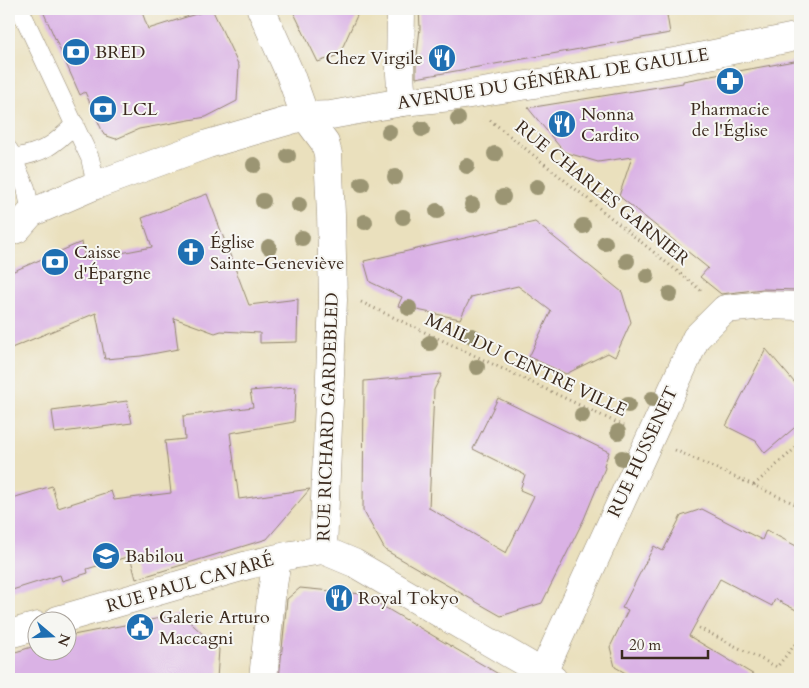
<svg xmlns="http://www.w3.org/2000/svg" width="809" height="688" viewBox="0 0 809 688" font-family="Cardo,serif">
	<rect width="100%" height="100%" fill="#f6f6f2"/>
	<filter id="ink" filterUnits="userSpaceOnUse"><feTurbulence type="fractalNoise" baseFrequency=".02" numOctaves="2"/><feDisplacementMap in="SourceGraphic" scale="10" xChannelSelector="R" yChannelSelector="G"/><feConvolveMatrix kernelMatrix="1 2 1 2 8 2 1 2 1" color-interpolation-filters="sRGB"/></filter>
	<filter id="wash" filterUnits="userSpaceOnUse"><feTurbulence type="fractalNoise" baseFrequency=".0096" numOctaves="4" result="noise"/><feDisplacementMap in="SourceGraphic" scale="20" xChannelSelector="R" yChannelSelector="G"/><feGaussianBlur stdDeviation="1.12" result="paint"/><feColorMatrix in="noise" values="0 0 0 0 0 0 0 0 0 0 0 0 0 0 0 0 0 1.4 0 .05"/><feComposite in="paint" operator="in"/></filter>
	<g filter="url(#wash)">
		<rect width="100%" height="100%" fill="#eae0bd"/>
		<g id="blocks">
			<path fill="#dab2e5" d="M42 9H141L148 29 212 9 239 66 237 101 206 117 139 129 116 139 104 135 85 92 80 95Z
				M292 9H360L339 55 318 62Z
				M419 9H666L670 33 416 78V65L420 28Z
				M800 60V290L763 289 721 294 700 277 708 268 619 196 632 157 598 162 564 152 528 108 683 83V81Z
				M207 194 249 305 298 299 297 342 260 343V333L221 331 215 333 174 318 178 349 141 356 105 359 96 313 9 349V273L82 242 85 260 152 247 142 218Z
				M535 222 622 292 631 322 615 357 608 353 566 374 529 357 551 311 518 286 471 297 460 319 398 306 402 297 370 282 364 261Z
				M766 349 800 389V423L765 453 756 441 726 426Z
				M442 374 434 390 429 508 506 553 534 496 520 490 525 475 473 449 498 398 609 452 604 465 605 468 584 519 542 603 501 616 385 550 363 510 364 381Z
				M296 387 294 422 230 433 239 499 310 489 267 539 136 579 130 556 87 569 88 573 62 581 60 575 9 591V499L52 486 58 508 111 491 114 500 171 493 165 441 185 439 183 416 253 407 250 391Z
				M127 401 132 423 55 433 52 411Z
				M702 509 762 540 766 530 800 548V612L775 599 772 606 720 579 689 636 761 679H636L615 667 610 647 628 610 622 608 654 546 663 551 681 516Z
				M300 588 362 594 507 679H279L287 599Z
				M181 614 219 649 217 679H9V654L38 645V650H68V636Z"/>
		</g>
	</g>
	<g filter="url(#ink)">
		<use href="#blocks" fill-opacity="0" stroke="#92856e" stroke-width="1"/>
		<g fill="none" stroke-linecap="round" stroke-linejoin="round">
			<defs>
				<path id="service" d="M20 9 90 158 96 185
					M9 150 26 188 31 213
					M13 158C43 153 53 146 75 124"/>
				<path id="minor" d="M401 9 400 74 402 102
					M540 679 696 338 725 309 764 305 800 306"/>
				<path id="tertiary" d="M305 116 325 143 328 154 331 214 333 300 323 550
					M263 679 271 598 277 560"/>
				<path id="secondary" d="M261 9 290 74 305 116
					M9 232 17 229 31 213 96 185 208 144 305 116 331 115 402 102 451 97 680 61 800 36
					M58 620 248 565 291 555 323 550 354 563 553 679
					M9 634 38 626"/>
			</defs>
			<use href="#service" stroke="#92856e" stroke-width="19"/>
			<use href="#minor" stroke="#92856e" stroke-width="29"/>
			<use href="#tertiary" stroke="#92856e" stroke-width="29"/>
			<use href="#secondary" stroke="#92856e" stroke-width="29"/>
			<path stroke="#92856e" stroke-width="3" stroke-dasharray="1 4" stroke-linecap="butt" d="M490 120 703 292
				M361 302 624 426
				M675 450 800 506
				M754 485 800 444
				M699 628 777 667 800 638"/>
			<use href="#service" stroke="#fff" stroke-width="18"/>
			<use href="#minor" stroke="#fff" stroke-width="28"/>
			<use href="#tertiary" stroke="#fff" stroke-width="28"/>
			<use href="#secondary" stroke="#fff" stroke-width="28"/>
		</g>
		<g fill="#9b9573">
			<circle cx="458" cy="119" r="8"/>
			<circle cx="422" cy="129" r="8"/>
			<circle cx="389" cy="132" r="8"/>
			<circle cx="495" cy="154" r="8"/>
			<circle cx="288" cy="156" r="8"/>
			<circle cx="254" cy="165" r="8"/>
			<circle cx="467" cy="166" r="8"/>
			<circle cx="395" cy="177" r="8"/>
			<circle cx="362" cy="184" r="8"/>
			<circle cx="537" cy="187" r="8"/>
			<circle cx="503" cy="197" r="8"/>
			<circle cx="263" cy="201" r="8"/>
			<circle cx="299" cy="205" r="8"/>
			<circle cx="472" cy="205" r="8"/>
			<circle cx="437" cy="211" r="8"/>
			<circle cx="403" cy="217" r="8"/>
			<circle cx="365" cy="222" r="8"/>
			<circle cx="583" cy="226" r="8"/>
			<circle cx="302" cy="238" r="8"/>
			<circle cx="605" cy="243" r="8"/>
			<circle cx="269" cy="247" r="8"/>
			<circle cx="627" cy="261" r="8"/>
			<circle cx="647" cy="276" r="8"/>
			<circle cx="670" cy="294" r="8"/>
			<circle cx="409" cy="308" r="8"/>
			<circle cx="472" cy="336" r="8"/>
			<circle cx="430" cy="343" r="8"/>
			<circle cx="477" cy="367" r="8"/>
			<circle cx="652" cy="399" r="8"/>
			<circle cx="628" cy="405" r="8"/>
			<circle cx="582" cy="415" r="8"/>
			<circle cx="618" cy="432" r="8"/>
			<circle cx="622" cy="458" r="8"/>
		</g>
	</g>
	<defs>
		<symbol id="bank-disc" viewBox="-11 -11 22 22"><circle r="9.5" fill="#1f6fb2" stroke="#f6f6f2"/><path d="M-6-4H6V4H-6ZM0-2.3a2.3 2.3 0 1 0 0 4.6a2.3 2.3 0 1 0 0-4.6Z" fill="#fff"/></symbol>
		<symbol id="restaurant-disc" viewBox="-11 -11 22 22"><circle r="9.5" fill="#1f6fb2" stroke="#f6f6f2"/><path d="M-5-6h1v4h1v-4h1v4h1v-4h1v5L-1.5 .5V6h-2V.5L-5-1ZM5-6V6H3V1.5H1.5Q1.5-4 5-6Z" fill="#fff"/></symbol>
		<symbol id="pharmacy-disc" viewBox="-11 -11 22 22"><circle r="9.5" fill="#1f6fb2" stroke="#f6f6f2"/><path d="M-2-6h4v4h4v4h-4v4h-4v-4h-4v-4h4Z" fill="#fff"/></symbol>
		<symbol id="church-disc" viewBox="-11 -11 22 22"><circle r="9.5" fill="#1f6fb2" stroke="#f6f6f2"/><path d="M-1.2-6h2.4v3.5h3.3v2.4h-3.3V6h-2.4V-.1h-3.3v-2.4h3.3Z" fill="#fff"/></symbol>
		<symbol id="school-disc" viewBox="-11 -11 22 22"><circle r="9.5" fill="#1f6fb2" stroke="#f6f6f2"/><path d="M0-5L7-2L0 1L-7-2ZM-4 1L0 2.5L4 1V4Q0 6-4 4Z" fill="#fff"/></symbol>
		<symbol id="civic-disc" viewBox="-11 -11 22 22"><circle r="9.5" fill="#1f6fb2" stroke="#f6f6f2"/><path d="M-.6-6.5H3V-4.5H.6V-3L4-1V1h2V6H-6V1h2V-1L-.6-3ZM-1.2 2.5V6h2.4V2.5Z" fill="#fff"/></symbol>
	</defs>
	<g fill-rule="evenodd">
		<use href="#bank-disc" x="60" y="36" width="32" height="32"/>
		<use href="#restaurant-disc" x="426" y="42" width="32" height="32"/>
		<use href="#pharmacy-disc" x="714" y="65" width="32" height="32"/>
		<use href="#bank-disc" x="87" y="93" width="32" height="32"/>
		<use href="#restaurant-disc" x="546" y="108" width="32" height="32"/>
		<use href="#church-disc" x="175" y="236" width="32" height="32"/>
		<use href="#bank-disc" x="39" y="246" width="32" height="32"/>
		<use href="#school-disc" x="90" y="540" width="32" height="32"/>
		<use href="#restaurant-disc" x="323" y="582" width="32" height="32"/>
		<use href="#civic-disc" x="124" y="611" width="32" height="32"/>
	</g>
	<g text-anchor="middle" dominant-baseline="central" stroke-width="4" stroke-linejoin="round" paint-order="stroke">
		<g font-size="18" fill="#3b2a1e" stroke="#f6f6f2" text-anchor="start">
			<text x="95" y="52">BRED</text>
			<text x="423" y="58" text-anchor="end">Chez Virgile</text>
			<text x="122" y="109">LCL</text>
			<text x="730" y="109" text-anchor="middle">Pharmacie<tspan x="730" dy="21">de l'Église</tspan></text>
			<text x="581" y="114">Nonna<tspan x="581" dy="21">Cardito</tspan></text>
			<text x="210" y="242">Église<tspan x="210" dy="21">Sainte-Geneviève</tspan></text>
			<text x="74" y="252">Caisse<tspan x="74" dy="21">d'Épargne</tspan></text>
			<text x="125" y="556">Babilou</text>
			<text x="358" y="598">Royal Tokyo</text>
			<text x="159" y="617">Galerie Arturo<tspan x="159" dy="21">Maccagni</tspan></text>
		</g>
		<g font-size="18" fill="#3b2a1e" stroke="#f6f6f2">
			<text transform="translate(553 79) rotate(-9)">AVENUE DU GÉNÉRAL DE GAULLE</text>
			<text transform="translate(602 193) rotate(39)">RUE CHARLES GARNIER</text>
			<text transform="translate(526 365) rotate(25)">MAIL DU CENTRE VILLE</text>
			<text transform="translate(328 417) rotate(-88)">RUE RICHARD GARDEBLED</text>
			<text transform="translate(643 452) rotate(-65)">RUE HUSSENET</text>
			<text transform="translate(190 583) rotate(-16)">RUE PAUL CAVARÉ</text>
		</g>
	</g>
	<rect width="809" height="688" fill="none" stroke="#f6f6f2" stroke-width="30"/>
	<g transform="translate(52 636) rotate(109)"><circle r="24" fill="#f6f6f2" stroke="#aba49d"/>
	<path d="M0-4L9 19L0 12L-9 19Z" fill="#1f6fb2"/>
	<text y="-8" font-size="14" font-weight="bold" text-anchor="middle" fill="#3b2a1e">N</text>
	</g>
	<path d="M622 650v8h86v-8" fill="none" stroke="#3b2a1e" stroke-width="2.5"/>
	<text x="629" y="650" font-size="15" fill="#3b2a1e" stroke="#f6f6f2" stroke-width="4" paint-order="stroke">20 m</text>
</svg>
